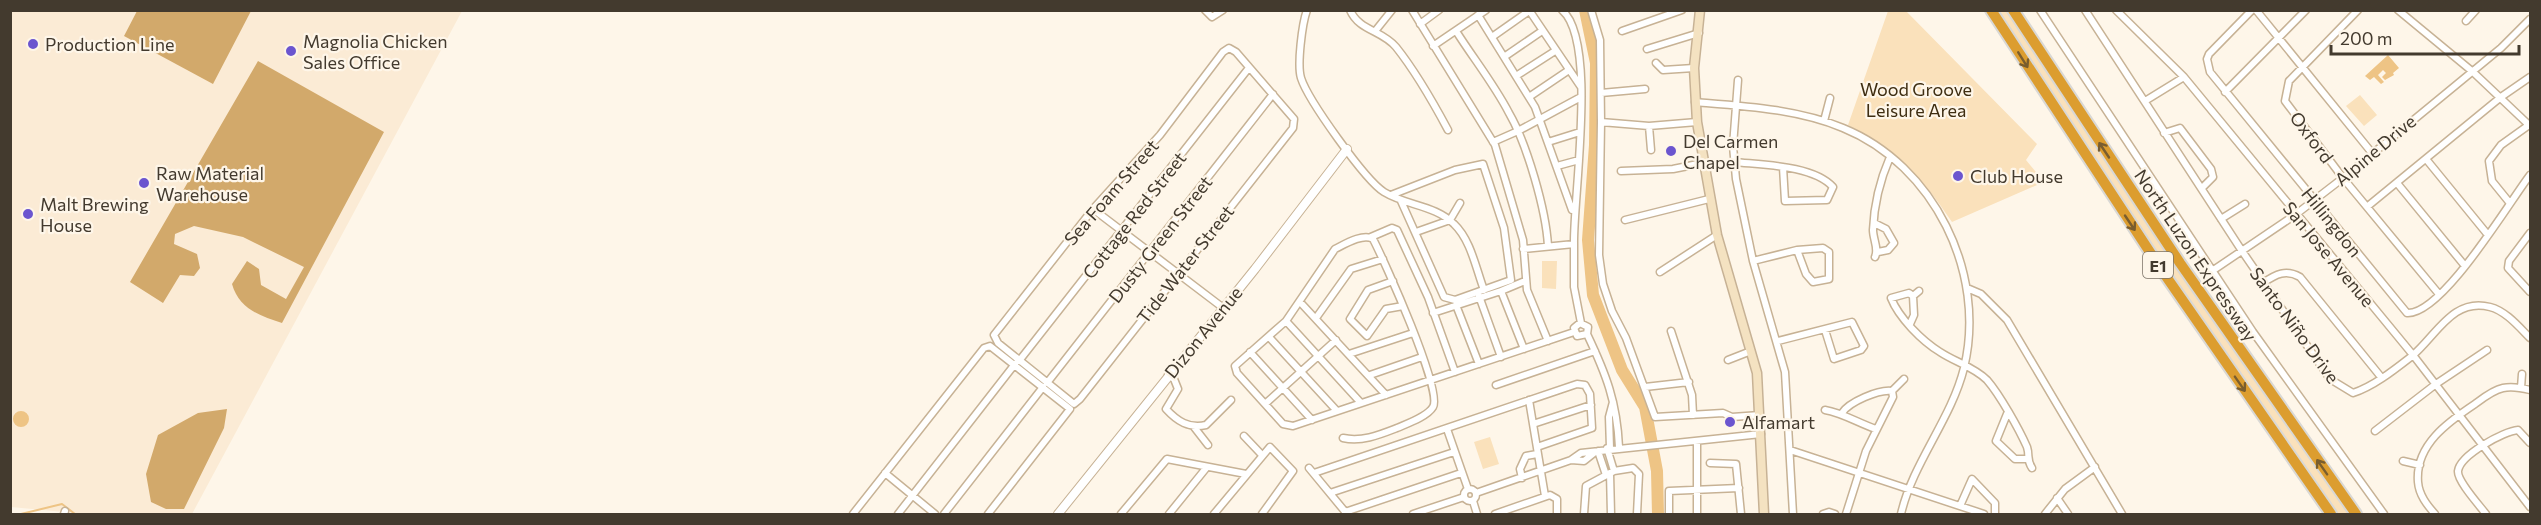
<svg xmlns="http://www.w3.org/2000/svg" width="2541" height="525" viewBox="0 0 2541 525" font-family="Commissioner,sans-serif">
	<rect width="100%" height="100%" fill="#fef6e9"/>
	<path fill="#fbebd5" d="M10 11H462L192 514H86L11 507Z"/>
	<path fill="#fae1bb" d="M1888 11H1906L2037 144 2026 160 2044 182 1952 222C1919 173 1900 155 1848 125Z
		M1995 11H2010L2351 514H2336L2241 380Z
		M2360 95 2377 115 2364 126 2346 106Z
		M1542 261H1557L1556 289 1542 288Z
		M1490 437 1499 464 1483 469 1474 442Z"/>
	<path fill="#d2a96b" d="M137 11V10L251 11 213 84 124 36Z
		M258 61 384 132 282 323C260 316 239 309 232 284L247 261 259 269 261 285 286 299 304 267 243 237 194 226 175 234 174 244 197 254 200 268 194 276 180 275 163 303 130 282Z
		M227 409 224 428 184 509H166L151 502 146 474 158 435 198 413Z"/>
	<path fill="#eec485" d="M2388 55 2399 68 2393 73 2394 75 2385 80 2382 77 2386 73 2383 70 2378 75 2384 82 2381 84 2374 77 2370 80 2365 76Z
		M13 419a8 8 0 1 1 16 0a8 8 0 1 1-16 0Z"/>
	<g fill="none" stroke-linecap="round" stroke-linejoin="round">
		<path stroke="#eec485" stroke-width="2" d="M10 514H11
			M21 514 62 504 75 514"/>
		<path stroke="#eec485" stroke-width="12" d="M1585 10 1596 63 1595 145 1588 240 1593 295 1622 370 1645 407 1657 471 1658 514"/>
		<defs>
			<path id="minor" d="M1205 10 1212 17 1223 10
				M1307 10C1302 24 1297 65 1301 78 1308 100 1365 180 1384 192 1407 206 1435 205 1454 224 1471 240 1476 269 1484 290
				M1350 10C1359 31 1382 30 1396 47 1416 72 1433 102 1448 130
				M1412 10 1495 145 1523 240 1527 290 1548 341
				M1529 10 1581 87
				M1562 10C1598 41 1573 197 1574 244
				M1591 10 1600 40 1601 122 1649 126 1697 122
				M2040 10 2253 332 2384 514
				M2085 10 2242 251 2330 379 2353 393C2374 386 2394 370 2412 356 2436 336 2453 297 2490 307 2506 311 2519 327 2530 338
				M2116 10 2184 77 2413 355 2530 507
				M2252 10 2209 54 2207 59 2210 72 2407 313C2442 315 2508 204 2530 175
				M2256 10 2372 153
				M2358 10 2289 81 2285 101 2343 178 2438 293
				M2398 10 2473 72 2530 126
				M1478 15 1535 107 1572 210
				M2466 21 2476 10
				M1420 24 1439 10
				M1376 30 1392 10
				M1456 31C1473 58 1494 84 1509 113 1527 144 1546 210 1548 246
				M1622 31 1682 10
				M1492 37 1529 11
				M1433 46 1486 10
				M1229 48 1236 52 1294 119 1293 128 1080 399 1074 404 998 343 994 335 1093 209 1160 135 1223 52Z
				M1647 49 1699 33
				M1504 57 1542 31
				M1656 63 1663 70 1694 68
				M1516 76 1555 51
				M1738 80 1733 146 1736 179 1753 261 1785 372 1793 514
				M2225 92 2306 10
				M1601 93 1645 89
				M1529 97 1569 70
				M2145 101 2184 77
				M1695 102C1744 106 1798 109 1843 128 1934 165 1987 273 1964 368 1951 420 1913 462 1901 514
				M1824 121 1830 98
				M1601 122 1599 255 1603 284 1612 311 1626 338 1655 417 1723 413 1732 417 1760 415
				M1649 126 1651 150
				M2164 133 2180 128 2211 169 2213 177 2202 188
				M1493 142 1518 131 1581 97
				M1548 142 1580 132
				M2426 159 2488 235
				M1734 162C1762 165 1813 165 1833 187L1827 200 1785 201 1783 167
				M1557 166 1579 160
				M1621 171 1673 169 1703 163
				M2397 183 2465 266
				M1391 195 1455 170 1483 164 1504 228 1511 280 1455 300 1444 297 1401 201
				M2509 202 2492 181 2489 161 2501 145 2529 125
				M2368 206 2501 97 2530 77
				M1093 209 1222 307
				M2221 219 2245 204
				M1625 220 1709 199
				M1874 223 1886 229 1894 243
				M1416 232 1450 220 1460 203
				M2530 233 2509 261 2508 268 2530 292
				M1371 237 1392 228 1397 230 1428 297 1455 372
				M1523 249 1574 244V287L1581 323
				M1878 252 1888 250 1894 243
				M1875 257C1879 249 1873 239 1873 230 1874 205 1880 180 1890 157
				M1753 261 1797 250 1823 248 1829 252V279L1813 282 1806 274 1797 250
				M2212 271 2295 215 2343 178 2501 48 2530 19
				M1660 272 1717 235
				M1393 281 1368 290 1350 319 1367 336 1386 309 1403 306
				M2263 283C2276 274 2286 269 2300 277L2381 377
				M1967 288 1981 294 2007 320 2122 514
				M1501 291 1525 281
				M1919 291 1913 296 1909 293 1891 298C1899 318 1922 341 1940 352 1955 362 1974 367 1987 380 2000 395 2019 429 2027 447 2030 456 2026 459 2032 468
				M1479 296 1501 357
				M1300 302 1386 395
				M1456 305 1479 364
				M1433 313 1501 291 1524 349
				M1316 318 1351 269 1383 259
				M1286 321 1361 403
				M1910 324 1914 315 1913 296
				M1671 331 1692 395 1693 415
				M1587 334 1577 336 1574 328 1580 323 1588 327 1587 334C1606 374 1617 402 1619 447
				M1269 337 1337 411
				M1778 341 1852 322 1864 346 1861 350 1834 359 1825 330
				M1250 352 1312 420
				M1349 354 1413 333
				M1728 360 1751 351
				M1019 361 1248 69
				M1168 375 1174 379 1178 389 1166 409C1177 421 1189 429 1206 425L1231 400
				M1370 375 1422 357
				M1047 383 1273 94
				M1496 385 1595 351
				M1645 387 1689 382
				M2521 388 2522 374
				M1529 400 1545 496
				M1265 404 1336 340
				M1825 410C1843 413 1858 423 1876 429
				M1842 413C1849 402 1879 389 1892 391
				M2007 414 1996 441 2015 459H2026
				M1533 424 1591 405
				M1194 427 1208 445
				M1447 429 1468 489
				M2375 431 2436 384 2487 350
				M1244 436 1262 455
				M1343 438C1362 442 1379 435 1397 428 1406 424 1427 417 1433 407 1443 391 1384 260 1373 239 1363 233 1345 244 1335 249L1286 321 1235 366 1237 373 1283 424 1293 426 1574 332
				M1697 441V514
				M1607 448 1614 471
				M1610 448 1609 417 1613 402
				M1790 450 1984 514
				M1598 451 1606 475
				M1571 460 1584 461 1594 453
				M2403 461 2420 465
				M1710 463 1736 464 1741 514
				M1309 468 1347 514
				M885 473 935 514
				M1314 473 1577 384 1585 385 1590 394 1592 428 1537 447
				M1610 473 1611 514
				M1522 478 1520 469 1526 456 1537 454
				M1464 495a6 6 0 1 1 12 0a6 6 0 1 1-12 0Z
				M1330 493 1454 452
				M1476 493 1571 460 1581 453 1761 434
				M2057 498 2068 514
				M1473 501 1477 514
				M1960 506 1972 479 1995 503V514
				M1345 512 1461 473
				M64 514 65 511
				M853 514 984 348 990 346 1070 409 988 514
				M898 514 1015 364
				M944 514 1043 387
				M1121 514 1167 459 1246 474
				M1169 514 1207 467
				M1214 514 1270 447 1293 471 1262 514
				M1413 514 1464 497
				M1495 514 1550 495 1557 499V514
				M1584 514 1586 486 1614 471 1633 468 1639 474 1637 514
				M1669 514V491L1739 488
				M1823 514 1829 512 1835 514
				M1846 514 1866 451 1893 397 1892 391 1904 379
				M2045 514 2065 489 2095 467
				M2435 514C2427 505 2419 495 2418 482 2415 445 2448 422 2475 404 2483 398 2493 390 2503 388 2512 386 2522 388 2530 390
				M2486 514C2480 506 2457 481 2458 471 2460 455 2504 431 2518 430L2530 443"/>
			<path id="tertiary" d="M1058 514 1255 269 1347 149"/>
			<path id="secondary" d="M1700 10 1694 68 1697 122 1717 235 1757 373 1764 514"/>
			<path id="motorway" d="M1991 10 2163 272 2331 514
				M2013 10 2180 263 2356 514"/>
		</defs>
		<use href="#minor" stroke="#c7b295" stroke-width="9"/>
		<use href="#tertiary" stroke="#c7b295" stroke-width="10"/>
		<use href="#secondary" stroke="#c7b295" stroke-width="11"/>
		<use href="#motorway" stroke="#d9d8d5" stroke-width="14"/>
		<use href="#minor" stroke="#fff" stroke-width="6"/>
		<use href="#tertiary" stroke="#fff" stroke-width="8"/>
		<use href="#secondary" stroke="#f4e2c1" stroke-width="8"/>
		<use href="#motorway" stroke="#dc9d2f" stroke-width="10"/>
	</g>
	<defs><path id="oneway-shaft" d="M-6 0H5M1.5-3L5.5 0L1.5 3" fill="none" stroke-width="1.6" stroke-linecap="round" stroke-linejoin="round" transform="scale(1.5)"/></defs>
	<g stroke="#795d2e">
		<use href="#oneway-shaft" transform="translate(2023 60) rotate(58)"/>
		<use href="#oneway-shaft" transform="translate(2104 150) rotate(-124)"/>
		<use href="#oneway-shaft" transform="translate(2130 223) rotate(56)"/>
		<use href="#oneway-shaft" transform="translate(2240 384) rotate(55)"/>
		<use href="#oneway-shaft" transform="translate(2322 467) rotate(-125)"/>
	</g>
	<g fill="#6b55cf" stroke="#fef6e9" stroke-width="2">
		<circle cx="33" cy="44" r="6"/>
		<circle cx="291" cy="51" r="6"/>
		<circle cx="1671" cy="151" r="6"/>
		<circle cx="1958" cy="176" r="6"/>
		<circle cx="144" cy="183" r="6"/>
		<circle cx="28" cy="214" r="6"/>
		<circle cx="1730" cy="422" r="6"/>
	</g>
	<g text-anchor="middle" dominant-baseline="central" stroke-width="4.5" stroke-linejoin="round" paint-order="stroke">
		<rect fill="#fef6e9" stroke="#7b7266" stroke-width="1.5" x="2143" y="252" width="30" height="26" rx="4.5"/>
		<g font-size="16" font-weight="bold" fill="#433a2e">
			<text x="2158" y="265">E1</text>
		</g>
		<g font-size="18" fill="#433a2e" stroke="#fef6e9" text-anchor="start">
			<text x="303" y="41">Magnolia Chicken<tspan x="303" dy="21">Sales Office</tspan></text>
			<text x="45" y="44">Production Line</text>
			<text x="1683" y="141">Del Carmen<tspan x="1683" dy="21">Chapel</tspan></text>
			<text x="156" y="173">Raw Material<tspan x="156" dy="21">Warehouse</tspan></text>
			<text x="1970" y="176">Club House</text>
			<text x="40" y="204">Malt Brewing<tspan x="40" dy="21">House</tspan></text>
			<text x="1742" y="422">Alfamart</text>
		</g>
		<g font-size="18" fill="#3f2e12" stroke="#fef6e9">
			<text x="1916" y="89">Wood Groove<tspan x="1916" dy="21">Leisure Area</tspan></text>
		</g>
		<g font-size="18" fill="#433a2e" stroke="#fef6e9">
			<text transform="translate(2312 137) rotate(53)">Oxford</text>
			<text transform="translate(2375 150) rotate(-40)">Alpine Drive</text>
			<text transform="translate(1111 192) rotate(-49)">Sea Foam Street</text>
			<text transform="translate(1134 215) rotate(-52)">Cottage Red Street</text>
			<text transform="translate(2332 222) rotate(51)">Hillingdon</text>
			<text transform="translate(1160 239) rotate(-52)">Dusty Green Street</text>
			<text transform="translate(2329 254) rotate(50)">San Jose Avenue</text>
			<text transform="translate(2196 255) rotate(56)">North Luzon Expressway</text>
			<text transform="translate(1185 264) rotate(-52)">Tide Water Street</text>
			<text transform="translate(2295 325) rotate(54)">Santo Niño Drive</text>
			<text transform="translate(1203 332) rotate(-51)">Dizon Avenue</text>
		</g>
	</g>
	<rect width="2541" height="525" fill="none" stroke="#433a2e" stroke-width="24"/>
	<path d="M2331 45v9h188v-9" fill="none" stroke="#433a2e" stroke-width="3"/>
	<text x="2340" y="45" font-size="18" fill="#433a2e" stroke="#fef6e9" stroke-width="4.5" paint-order="stroke">200 m</text>
</svg>
